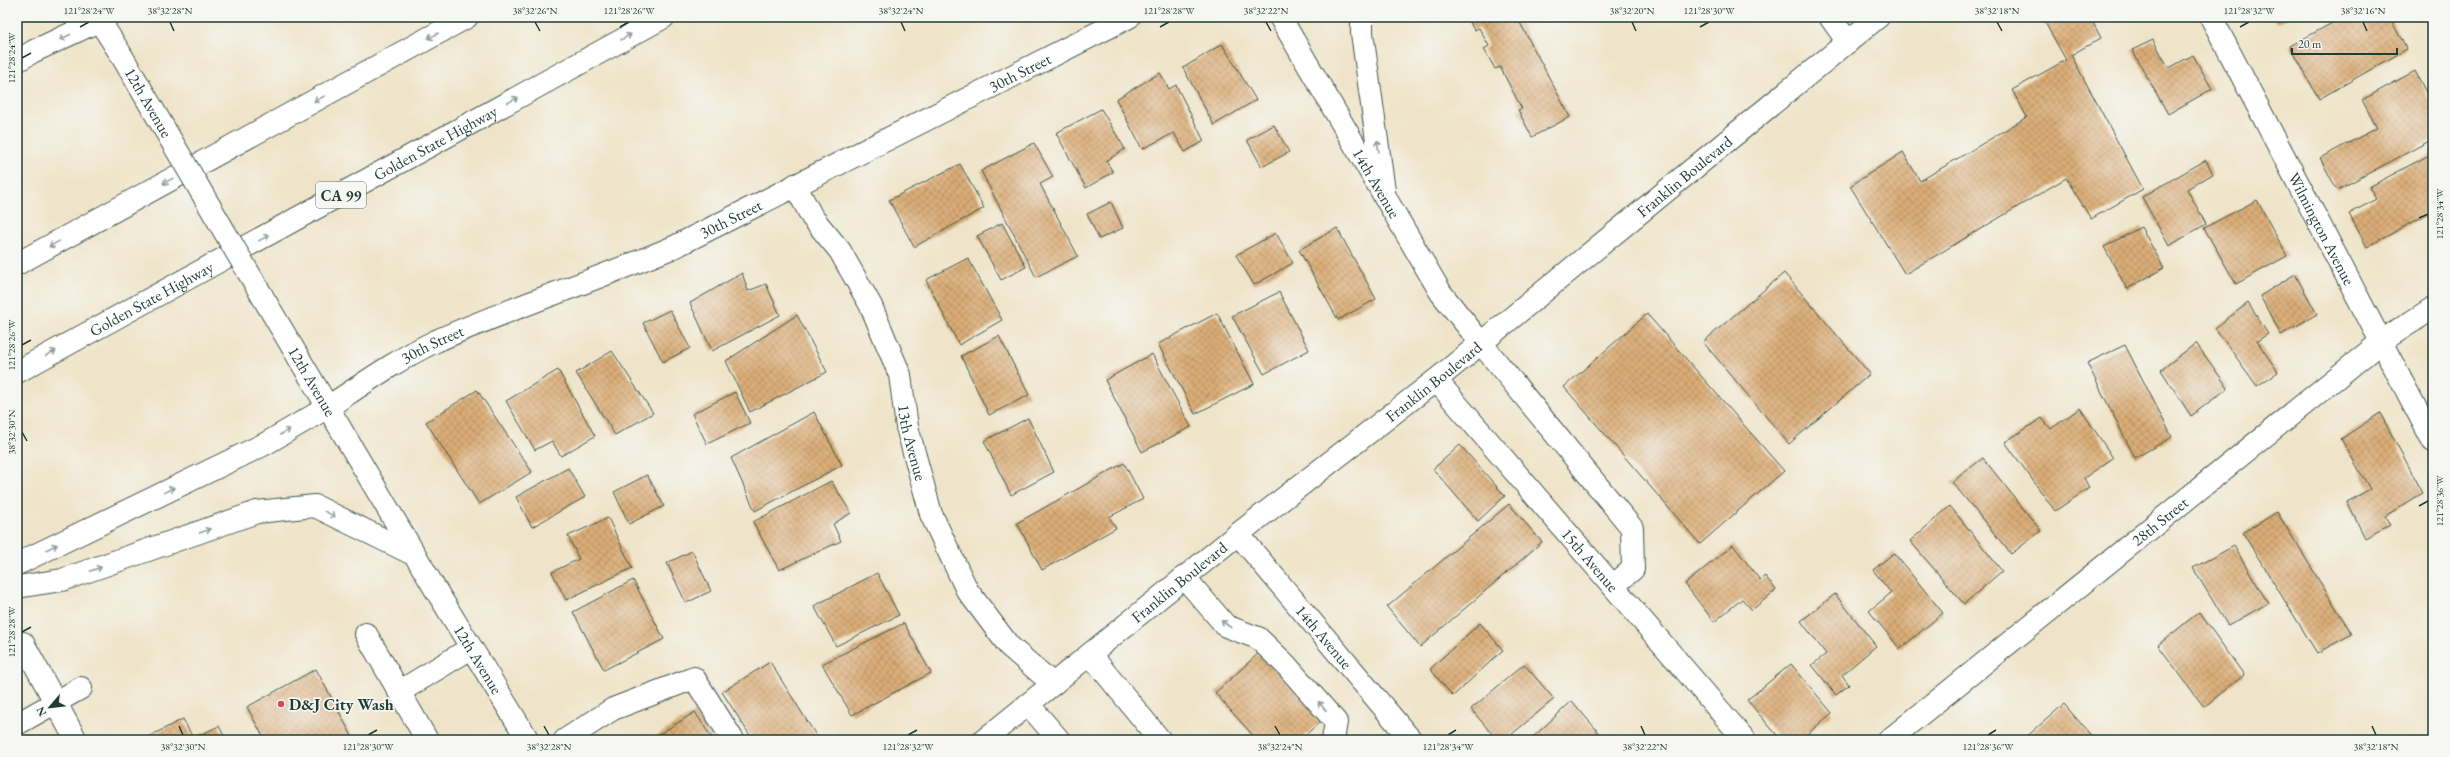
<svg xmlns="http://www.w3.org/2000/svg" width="2450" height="757" viewBox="0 0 2450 757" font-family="'EB Garamond',serif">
	<defs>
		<pattern id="building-cross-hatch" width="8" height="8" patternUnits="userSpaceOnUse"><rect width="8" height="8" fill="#dbad77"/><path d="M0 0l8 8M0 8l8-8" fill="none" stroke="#b18e62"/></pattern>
	</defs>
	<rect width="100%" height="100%" fill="#f6f6f2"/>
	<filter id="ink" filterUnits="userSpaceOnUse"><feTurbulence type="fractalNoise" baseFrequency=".025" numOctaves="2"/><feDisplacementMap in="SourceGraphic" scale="8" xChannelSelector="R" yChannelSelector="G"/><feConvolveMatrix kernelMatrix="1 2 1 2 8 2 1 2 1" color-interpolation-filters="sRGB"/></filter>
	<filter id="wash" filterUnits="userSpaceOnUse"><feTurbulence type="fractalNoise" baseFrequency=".012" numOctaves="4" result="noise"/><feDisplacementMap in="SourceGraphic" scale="16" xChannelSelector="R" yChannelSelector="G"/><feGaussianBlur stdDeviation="0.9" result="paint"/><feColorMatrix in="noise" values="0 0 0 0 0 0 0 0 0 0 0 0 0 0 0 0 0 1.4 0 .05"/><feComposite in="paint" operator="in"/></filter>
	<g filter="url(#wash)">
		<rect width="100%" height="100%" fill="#efe4c9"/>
		<g id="blocks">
			<path fill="url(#building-cross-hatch)" d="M1467 17H1517L1570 117 1532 137 1518 110 1522 109 1500 67 1495 69 1484 49 1489 46 1479 28 1474 30Z
				M2042 17H2090L2101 38 2071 55 2143 189 2091 219 2066 178 1905 274 1850 186 1903 152 1920 181 2027 117 2012 90 2066 60Z
				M2273 17H2289L2277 23Z
				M2343 17H2389L2407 49 2319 99 2290 46Z
				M2153 40 2169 68 2193 55 2212 89 2168 114 2132 50Z
				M1222 44 1256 100 1214 125 1183 68Z
				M2415 71 2433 106V139L2337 190 2320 158 2377 128 2362 100Z
				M1160 73 1169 89 1176 85 1204 141 1185 152 1174 133 1142 149 1116 99Z
				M1101 109 1125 149 1106 161 1113 172 1086 188 1056 133Z
				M1274 125 1289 152 1262 167 1247 140Z
				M1034 143 1053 177 1040 184 1078 256 1036 277 981 171Z
				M2433 153V211L2367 247 2349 214 2376 199 2369 187Z
				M2206 160 2213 174 2187 189 2206 224 2169 246 2142 197Z
				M960 164 984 208 914 247 889 200Z
				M2257 200 2287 256 2236 284 2204 228Z
				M1111 202 1123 228 1099 239 1087 214Z
				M1002 223 1026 267 1001 280 977 236Z
				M2141 227 2164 268 2127 289 2104 247Z
				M1337 228 1376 299 1338 320 1299 250Z
				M1276 233 1293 263 1254 285 1236 255Z
				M968 258 1002 320 959 345 926 280Z
				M742 273 748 291 766 284 780 315 712 351 690 303Z
				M1784 273 1870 374 1789 444 1703 342Z
				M2295 274 2317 314 2281 335 2260 296Z
				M1279 292 1309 350 1264 374 1232 316Z
				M2248 303 2268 334 2257 341 2278 372 2257 386 2215 328Z
				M670 310 690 348 663 362 643 323Z
				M1217 313 1254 384 1195 414 1158 344Z
				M1647 314 1784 471 1700 544 1564 387Z
				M797 315 827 372 750 412 726 361Z
				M999 336 1029 395 989 415 961 356Z
				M2196 343 2228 388 2191 416 2161 370Z
				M2125 345 2172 437 2135 458 2087 363Z
				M612 351 653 413 615 435 576 373Z
				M1152 354 1191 427 1142 452 1105 380Z
				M558 370 595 436 561 456 552 441 535 450 506 401Z
				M477 390 532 472 479 504 426 422Z
				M735 392 750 423 707 444 692 414Z
				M2080 408 2113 458 2084 478 2089 488 2055 511 2005 442 2042 418 2051 429Z
				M814 412 842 465 755 511 731 458Z
				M2380 413 2423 493 2385 516 2390 525 2365 538 2347 502 2370 489 2341 439Z
				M1028 418 1054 472 1011 495 984 441Z
				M1460 445 1505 496 1478 521 1433 469Z
				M1983 458 2041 531 2011 554 1952 482Z
				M1124 463 1143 499 1109 517 1116 528 1042 570 1017 523Z
				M568 468 585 497 532 527 516 497Z
				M647 475 664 506 629 524 614 492Z
				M831 481 851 513 833 524 841 541 779 570 753 522Z
				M1509 504 1542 542 1420 647 1387 607Z
				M1950 506 2002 571 1964 604 1910 541Z
				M2277 512 2352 634 2317 653 2243 533Z
				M608 518 632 568 566 600 552 572 579 559 568 536Z
				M1733 545 1760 580 1765 576 1776 590 1752 610 1742 599 1714 622 1685 584Z
				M2234 546 2268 603 2228 626 2193 568Z
				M692 551 711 591 686 603 667 563Z
				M1894 553 1943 613 1900 649 1869 611 1891 593 1873 570Z
				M877 573 899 615 836 646 814 606Z
				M633 580 664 639 604 670 573 612Z
				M1835 594 1876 646 1842 675 1849 685 1836 695 1812 665 1826 654 1801 621Z
				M2199 612 2244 675 2204 707 2158 645Z
				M904 623 931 673 852 715 822 664Z
				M1480 623 1503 650 1453 696 1430 669Z
				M1260 652 1322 720 1300 740H1257L1215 693Z
				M770 662 819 740H753L722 692Z
				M1524 664 1554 699 1505 740H1497L1471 709Z
				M1791 664 1832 713 1800 740H1781L1747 700Z
				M316 669 354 740H265L247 707Z
				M1572 701 1605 740H1530Z
				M2064 704 2095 740H2023Z
				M695 712 713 740H650Z
				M183 719 193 738 219 726 226 740H150L148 737Z"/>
		</g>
	</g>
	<g filter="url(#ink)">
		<use href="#blocks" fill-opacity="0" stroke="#3e564a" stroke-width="1"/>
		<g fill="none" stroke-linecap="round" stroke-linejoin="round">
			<defs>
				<g id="minor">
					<path d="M1830 17 1848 42"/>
					<path id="s1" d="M2211 17 2433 441"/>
					<path id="s2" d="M795 185 812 217 840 251 871 306 900 375 907 427 931 514 967 590 1009 646 1053 684"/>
					<path d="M1481 343 1632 528 1633 569 1613 586"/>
					<path id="s3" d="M1436 380 1745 740"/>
					<path id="s4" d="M1238 534 1411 740"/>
					<path d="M1184 577 1226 626 1258 638 1286 665 1336 722 1333 740"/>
					<path d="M366 634 427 740"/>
					<path d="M23 643 76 740"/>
					<path d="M1090 654 1160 740"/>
					<path d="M399 692 471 648"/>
					<path d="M1028 704 1059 740"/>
					<path d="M17 724 81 688"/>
					<path d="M565 740 613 709 694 678 733 740"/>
					<path id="s5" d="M1889 740 2382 341 2433 308"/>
				</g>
				<g id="major">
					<path d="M97 17 120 53"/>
					<path id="s6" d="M1280 17 1441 293 1481 343"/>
					<path id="s7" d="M261 294 434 587 528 740"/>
					<path id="s8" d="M328 407C363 384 398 359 436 341 515 306 597 280 676 246L1129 17"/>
					<path id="s9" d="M984 740 1238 534 1436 380 1878 17"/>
				</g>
				<g id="highway">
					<path d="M1362 17V33L1385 198"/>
					<path d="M17 61 34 51 107 17"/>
					<path d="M17 264 467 17"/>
					<path id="s10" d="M17 372 664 17"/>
					<path d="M17 564 265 444 328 407"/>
					<path d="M17 587 62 580 257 512 315 506 415 555"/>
				</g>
			</defs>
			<use href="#minor" stroke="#3e564a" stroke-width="24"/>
			<use href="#major" stroke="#3e564a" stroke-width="24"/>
			<use href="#highway" stroke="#3e564a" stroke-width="24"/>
			<use href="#minor" stroke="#fff" stroke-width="22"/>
			<use href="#major" stroke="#fff" stroke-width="22"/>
			<use href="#highway" stroke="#fff" stroke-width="22"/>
			<defs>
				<g id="major-bridge">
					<path id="s11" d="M120 53 261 294"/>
				</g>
			</defs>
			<use href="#major-bridge" stroke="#3e564a" stroke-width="24" stroke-linecap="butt"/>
			<use href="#major-bridge" stroke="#fff" stroke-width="22"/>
		</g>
		<defs><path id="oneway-shaft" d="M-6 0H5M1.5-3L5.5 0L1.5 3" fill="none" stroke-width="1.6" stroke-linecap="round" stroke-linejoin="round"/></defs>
		<g stroke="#8f9e9a">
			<use href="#oneway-shaft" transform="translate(433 36) rotate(151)"/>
			<use href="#oneway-shaft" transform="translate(65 37) rotate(155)"/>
			<use href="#oneway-shaft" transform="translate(626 37) rotate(-29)"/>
			<use href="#oneway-shaft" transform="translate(319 99) rotate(151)"/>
			<use href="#oneway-shaft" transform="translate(513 100) rotate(-29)"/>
			<use href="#oneway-shaft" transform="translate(1378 146) rotate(-98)"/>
			<use href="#oneway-shaft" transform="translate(168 181) rotate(151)"/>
			<use href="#oneway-shaft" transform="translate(264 238) rotate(-29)"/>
			<use href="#oneway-shaft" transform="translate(54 244) rotate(151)"/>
			<use href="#oneway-shaft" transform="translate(51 353) rotate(-28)"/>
			<use href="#oneway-shaft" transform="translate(285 432) rotate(-30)"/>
			<use href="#oneway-shaft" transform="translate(169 490) rotate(-26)"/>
			<use href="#oneway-shaft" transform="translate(330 514) rotate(26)"/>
			<use href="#oneway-shaft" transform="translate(205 531) rotate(-20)"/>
			<use href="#oneway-shaft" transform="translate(52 547) rotate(-26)"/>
			<use href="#oneway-shaft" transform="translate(96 569) rotate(-19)"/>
			<use href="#oneway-shaft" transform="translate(1226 624) rotate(-143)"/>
			<use href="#oneway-shaft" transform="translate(1322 706) rotate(-131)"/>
		</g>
	</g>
	<path fill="none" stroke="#1f3d34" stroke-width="1.5" d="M170 22 174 31M535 22 540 31M901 22 905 31M1266 22 1271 31M1632 22 1636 31M1997 22 2002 31M2363 22 2367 31M80 27 89 22M620 27 629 22M1160 27 1169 22M1700 27 1709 22M2240 27 2249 22M22 58 31 53M2419 218 2428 214M22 345 31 340M22 432 27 441M2419 506 2428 501M22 632 31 627M179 726 183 735M544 726 549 735M1275 726 1280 735M1641 726 1645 735M2372 726 2376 735M368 735 377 730M908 735 917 730M1448 735 1456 730M1988 735 1996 730"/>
	<circle fill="#d1495b" stroke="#f6f6f2" stroke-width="1.5" cx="281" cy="704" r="4"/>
	<g text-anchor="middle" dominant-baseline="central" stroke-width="3.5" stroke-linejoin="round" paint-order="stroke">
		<rect fill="#f6f6f2" stroke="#60746d" stroke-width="1" x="316" y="182" width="50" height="26" rx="3"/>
		<g font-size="15" font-weight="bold" fill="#1f3d34">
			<text x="341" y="195">CA 99</text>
		</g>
		<g font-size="16" fill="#1f3d34" stroke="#f6f6f2">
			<text stroke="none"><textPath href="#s8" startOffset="770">30th Street</textPath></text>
			<text stroke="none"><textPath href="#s11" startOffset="57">12th Avenue</textPath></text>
			<text stroke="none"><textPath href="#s10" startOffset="477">Golden State Highway</textPath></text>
			<text stroke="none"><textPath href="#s9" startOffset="899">Franklin Boulevard</textPath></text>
			<text stroke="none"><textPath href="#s6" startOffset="192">14th Avenue</textPath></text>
			<text stroke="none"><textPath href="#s8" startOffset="446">30th Street</textPath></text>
			<text stroke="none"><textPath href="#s1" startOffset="239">Wilmington Avenue</textPath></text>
			<text stroke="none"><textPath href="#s10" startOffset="153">Golden State Highway</textPath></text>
			<text stroke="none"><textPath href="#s8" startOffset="122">30th Street</textPath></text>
			<text stroke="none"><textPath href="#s7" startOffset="101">12th Avenue</textPath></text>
			<text stroke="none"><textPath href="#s9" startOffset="575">Franklin Boulevard</textPath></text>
			<text stroke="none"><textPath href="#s2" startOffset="287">13th Avenue</textPath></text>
			<text stroke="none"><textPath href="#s5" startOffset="348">28th Street</textPath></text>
			<text stroke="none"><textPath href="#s3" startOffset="237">15th Avenue</textPath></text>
			<text stroke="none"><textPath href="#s9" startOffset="251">Franklin Boulevard</textPath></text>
			<text stroke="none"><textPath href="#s4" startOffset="134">14th Avenue</textPath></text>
			<text stroke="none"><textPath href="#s7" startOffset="425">12th Avenue</textPath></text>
		</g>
		<g font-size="16" font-weight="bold" fill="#1f3d34" stroke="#f6f6f2" text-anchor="start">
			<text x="289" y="704">D&amp;J City Wash</text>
		</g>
	</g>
	<rect width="2450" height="757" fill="none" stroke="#f6f6f2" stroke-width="44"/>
	<g transform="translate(50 707) rotate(242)" stroke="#f6f6f2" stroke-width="3" paint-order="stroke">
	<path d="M0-3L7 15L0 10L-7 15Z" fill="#1f3d34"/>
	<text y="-6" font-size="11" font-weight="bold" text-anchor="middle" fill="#1f3d34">N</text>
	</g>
	<path d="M2292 48v6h105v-6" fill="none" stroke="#1f3d34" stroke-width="2"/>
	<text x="2298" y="48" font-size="12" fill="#1f3d34" stroke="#f6f6f2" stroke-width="3" paint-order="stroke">20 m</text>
	<rect x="22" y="22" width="2406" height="713" fill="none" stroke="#1f3d34" stroke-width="1.5"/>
	<g font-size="10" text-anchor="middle" fill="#1f3d34">
		<text x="89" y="14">121°28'24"W</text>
		<text x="170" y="14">38°32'28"N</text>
		<text x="535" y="14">38°32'26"N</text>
		<text x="629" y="14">121°28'26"W</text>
		<text x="901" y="14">38°32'24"N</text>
		<text x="1169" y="14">121°28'28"W</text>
		<text x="1266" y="14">38°32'22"N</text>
		<text x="1632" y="14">38°32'20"N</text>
		<text x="1709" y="14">121°28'30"W</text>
		<text x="1997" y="14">38°32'18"N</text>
		<text x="2249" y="14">121°28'32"W</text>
		<text x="2363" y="14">38°32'16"N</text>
		<text transform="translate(11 58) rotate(-90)" y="4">121°28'24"W</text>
		<text transform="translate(2439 214) rotate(-90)" y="4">121°28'34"W</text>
		<text transform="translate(11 345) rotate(-90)" y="4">121°28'26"W</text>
		<text transform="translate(11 432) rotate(-90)" y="4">38°32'30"N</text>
		<text transform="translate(2439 501) rotate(-90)" y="4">121°28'36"W</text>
		<text transform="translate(11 632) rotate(-90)" y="4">121°28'28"W</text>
		<text x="183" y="750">38°32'30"N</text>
		<text x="368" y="750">121°28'30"W</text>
		<text x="549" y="750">38°32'28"N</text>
		<text x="908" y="750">121°28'32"W</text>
		<text x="1280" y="750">38°32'24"N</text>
		<text x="1448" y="750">121°28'34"W</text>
		<text x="1645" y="750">38°32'22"N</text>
		<text x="1988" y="750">121°28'36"W</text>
		<text x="2376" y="750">38°32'18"N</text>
	</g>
</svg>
